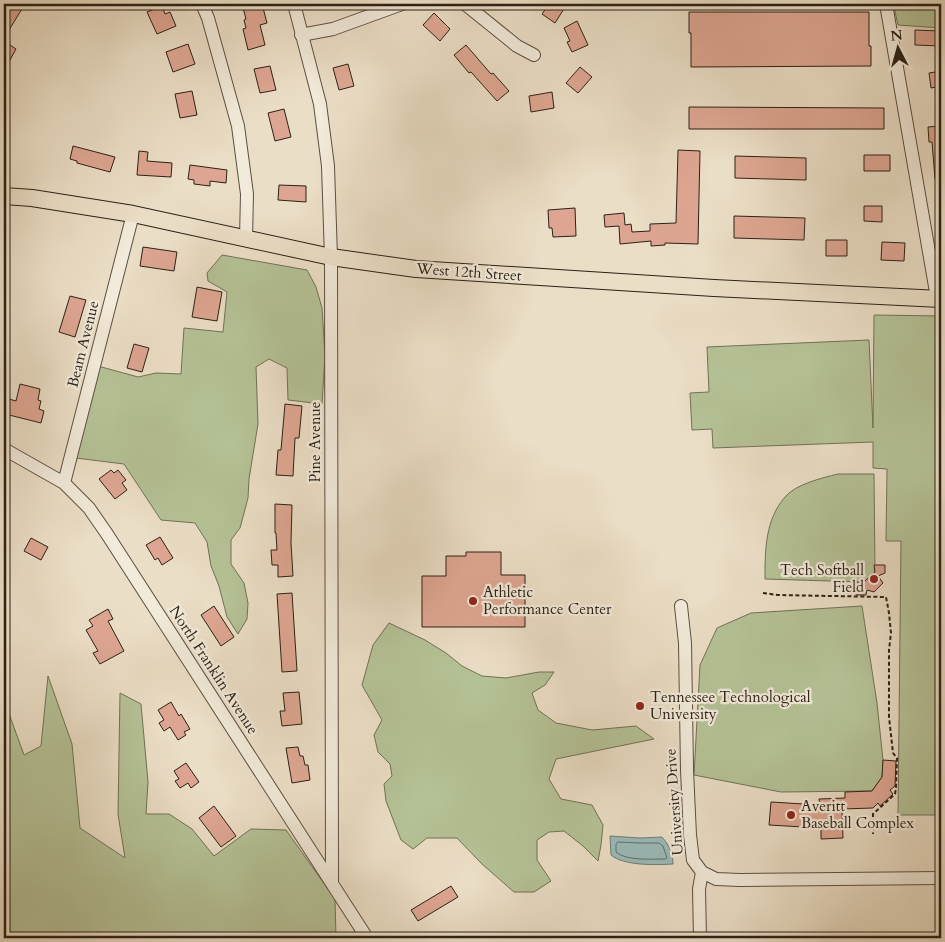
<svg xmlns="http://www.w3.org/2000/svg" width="945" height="942" viewBox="0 0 945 942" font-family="Cardo,serif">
	<rect width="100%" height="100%" fill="#ebdec6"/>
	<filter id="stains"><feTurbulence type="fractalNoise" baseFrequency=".004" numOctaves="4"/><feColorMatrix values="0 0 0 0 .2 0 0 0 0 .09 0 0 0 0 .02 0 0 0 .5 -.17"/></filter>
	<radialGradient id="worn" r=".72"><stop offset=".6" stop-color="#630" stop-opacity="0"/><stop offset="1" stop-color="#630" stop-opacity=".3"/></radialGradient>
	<path fill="#b5c297" stroke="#707256" d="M941 6V28L898 25 894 7Z
		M222 255 307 270 316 287 322 308 325 356 322 404 288 400 287 368 269 359 256 367 258 424 249 479 248 498 240 528 231 540V564L244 583 248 603 247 619 238 634 227 617 219 586 211 566 207 542 195 523 161 520 124 464 76 458 98 366 138 377 156 373 181 374 184 328 223 332 227 292 208 281 207 273Z
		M874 315 941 316V815H898L901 541H886L887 469 873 468V442L713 448 712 429 692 430 690 393 709 392 707 347 869 340 873 428Z
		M838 474H874L875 572 864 582 765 579C765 551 765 520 785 497 796 484 822 478 838 474Z
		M862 606 877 703 883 760 882 777 872 791 781 792 694 775 700 665 717 628 751 613Z
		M389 623 425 640 446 653 462 666 482 676 506 678 539 672H554L545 685 532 693 538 710 556 723 592 730 636 726 654 739 556 759 549 779 561 799 592 805 603 825 601 845 598 861 583 846 564 831 549 832 537 840V860L551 881 534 892H514L482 864 457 838H427L413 849 401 840 386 801 384 784 392 776 390 764 378 752 374 735 382 720 362 685 373 645Z
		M48 676 72 744 80 828 125 858 118 814 120 693 141 704 148 782 146 814H169L192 829 214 856 251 829 286 830 335 899 336 938H4V700L24 755 41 746Z"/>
	<path fill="#99bbb9" stroke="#6d7d78" d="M610 836 640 838 662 837C669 845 673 853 673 864 656 865 624 866 611 855Z"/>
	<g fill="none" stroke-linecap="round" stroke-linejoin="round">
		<path stroke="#626e68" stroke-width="1" d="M618 842 640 843H659L663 846 667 858 665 859C651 859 626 861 616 852V845Z"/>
	</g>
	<path fill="#dea692" stroke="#2b2116" d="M7 4H25L4 38V9Z
		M242 4H262L267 23 260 25 265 45 248 50 243 29 246 28 244 20 246 19Z
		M549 4H567L555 23 542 14Z
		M162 6 165 14 170 12 176 26 157 34 147 12Z
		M689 12H869V46H871V66L691 67V33H689Z
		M434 13 450 29 440 41 423 25Z
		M577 21 588 45 572 52 567 42 570 41 564 28Z
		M915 30 941 31V46L915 45Z
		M4 41 16 49 4 71Z
		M188 44 195 64 173 72 166 52Z
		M466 45 491 74 493 73 509 91 497 101 471 72 469 73 454 55Z
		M348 64 354 86 339 90 333 68Z
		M270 66 276 90 260 93 254 69Z
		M580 67 592 77 578 93 566 83Z
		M941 71V86L931 88 929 73Z
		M192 91 197 115 180 118 175 94Z
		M552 92 554 108 531 112 529 96Z
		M689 107 884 108V129H689Z
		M284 109 291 137 275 141 268 113Z
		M941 126V179H935L932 142H929L928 127Z
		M73 146 115 157 110 172 77 163V161L70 159Z
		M678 150 700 151 698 244 665 243V245L651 246V241L620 244 619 226 605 227 604 215 624 213 625 225 631 224 632 232 650 231V224L676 223Z
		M139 151 148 152 147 161 172 163 171 177 137 175Z
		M864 155H890V171H864Z
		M735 156 806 158V180L735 178Z
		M190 165 227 170 226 183 210 181V186L194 184V180L188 179Z
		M279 185 306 186V202L278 200Z
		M864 206H882V222L864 221Z
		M575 208 576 236 553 237 552 228H549L548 210Z
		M734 216 805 218 804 240 734 238Z
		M826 240H847V256H826Z
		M882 242 905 243 904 261 881 260Z
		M143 247 177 252 174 271 140 266Z
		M197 287 222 292 217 321 192 317Z
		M70 296 86 300 75 337 59 332Z
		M134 344 149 348 142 372 127 368Z
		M20 384 40 389 38 400 41 401 39 409 44 411 41 423 5 414 9 399 16 401Z
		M285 404 302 406 299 438H295L293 476 276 475 278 450H281Z
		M111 470 114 473 118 470 126 480 122 483 127 490 115 499 99 479Z
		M275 504 292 505 291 543 293 576 278 577V565H272L271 550H277L276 533H275Z
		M160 537 173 558 162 565 158 558 155 560 146 545Z
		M31 538 48 547 41 560 24 551Z
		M466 552H501V575H525V627H422V576H446V556H466Z
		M874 565H885V573L878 576 883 583 874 592 867 590 866 595H856V582H864L875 572Z
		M292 593 297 671 282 672 277 594Z
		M214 606 234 637 221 646 201 615Z
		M108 609 113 619 108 621 124 651 100 664 93 653 98 651 86 630 93 626 89 620Z
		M299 692 302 724 282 726 280 711H285L283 693Z
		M171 702 179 716 181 714 190 729 184 732 186 735 178 740 170 727 164 731 159 723 164 720 158 710Z
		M298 747 300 756H303L305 765H308L310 780 292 783 286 748Z
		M883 760 896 761 895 786 890 790 893 794 880 806 878 803 873 808 842 809 843 838 821 839V828L769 825 771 802 820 805 819 799 845 798V792L872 791 882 777Z
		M186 763 199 782 191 788 188 783 180 788 175 781 179 779 174 771Z
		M214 806 236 836 221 847 199 818Z
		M451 886 458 897 418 921 411 910Z"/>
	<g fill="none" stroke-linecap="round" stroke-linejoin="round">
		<defs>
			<path id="minor" d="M202 4 208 18 238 126 247 194 246 238
				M294 4 320 104 328 166 331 257 332 883
				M465 4 517 46 534 55
				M886 4 937 298
				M301 35 333 29 402 4
				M4 449 64 483 89 508 107 534 367 938
				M64 483 133 214
				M681 606 685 643 687 770 690 835 693 860 702 872 716 879 740 880 941 878
				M700 938 699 889 702 872"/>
			<path id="major" d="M4 196 32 198 133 214 331 257 416 269 714 288 941 299"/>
		</defs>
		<use href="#minor" stroke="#5b5042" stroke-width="14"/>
		<use href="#major" stroke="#2b2116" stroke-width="18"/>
		<path stroke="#2b2116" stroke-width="2" stroke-dasharray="4 2.5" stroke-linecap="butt" d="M763 593 778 595 886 597 889 613 891 633 889 650V717L893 753 897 758 896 788 895 794 873 814V834"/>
		<use href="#minor" stroke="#f2eada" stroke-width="12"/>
		<use href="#major" stroke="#ebdec6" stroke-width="16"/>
	</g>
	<g fill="#8f2418" stroke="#f2eada" stroke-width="2">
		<circle cx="874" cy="579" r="5"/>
		<circle cx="473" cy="601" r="5"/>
		<circle cx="640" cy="706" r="5"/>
		<circle cx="791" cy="815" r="5"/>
	</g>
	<g text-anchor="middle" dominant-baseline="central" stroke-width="4.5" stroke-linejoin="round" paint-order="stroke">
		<g font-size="15" fill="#2b2116" stroke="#f2eada">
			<text transform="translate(469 272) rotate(4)">West 12th Street</text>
			<text transform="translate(83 344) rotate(-76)">Beam Avenue</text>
			<text transform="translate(315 442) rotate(-90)">Pine Avenue</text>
			<text transform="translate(214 670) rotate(57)">North Franklin Avenue</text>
			<text transform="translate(674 802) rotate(-94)">University Drive</text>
		</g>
		<g font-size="15" fill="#2b2116" stroke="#f2eada" text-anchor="start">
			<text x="864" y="570" text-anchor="end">Tech Softball<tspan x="864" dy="17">Field</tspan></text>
			<text x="483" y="592">Athletic<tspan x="483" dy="17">Performance Center</tspan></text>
			<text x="650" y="697">Tennessee Technological<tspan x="650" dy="17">University</tspan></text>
			<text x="801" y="806">Averitt<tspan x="801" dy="17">Baseball Complex</tspan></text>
		</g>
	</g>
	<rect width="945" height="942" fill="none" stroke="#ebdec6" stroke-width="20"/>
	<rect x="5" y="5" width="935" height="932" fill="none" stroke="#2b2116" stroke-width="2.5"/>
	<rect x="10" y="10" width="925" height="922" fill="none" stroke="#2b2116"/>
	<g transform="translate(898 48) rotate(354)" stroke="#f2eada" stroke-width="4" paint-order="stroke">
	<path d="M0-4L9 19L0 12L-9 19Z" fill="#2b2116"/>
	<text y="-8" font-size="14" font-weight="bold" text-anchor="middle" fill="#2b2116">N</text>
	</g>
	<rect width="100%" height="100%" filter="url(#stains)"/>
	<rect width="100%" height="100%" fill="url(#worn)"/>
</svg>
